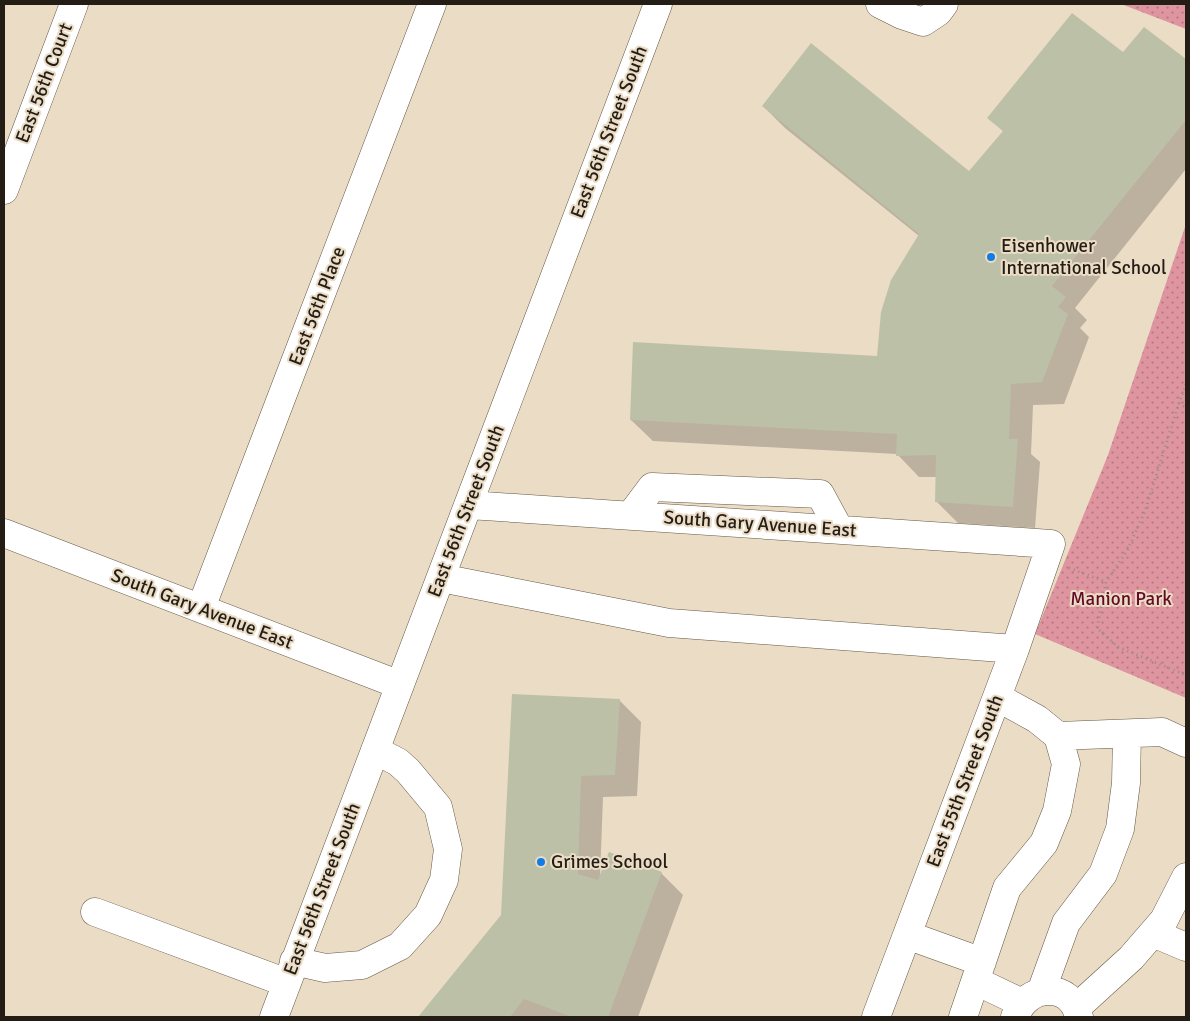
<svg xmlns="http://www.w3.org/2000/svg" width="1190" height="1021" viewBox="0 0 1190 1021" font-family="Signika,sans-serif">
	<defs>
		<pattern id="park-dots" width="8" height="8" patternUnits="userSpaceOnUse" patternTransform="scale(1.25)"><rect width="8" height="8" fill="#de95a0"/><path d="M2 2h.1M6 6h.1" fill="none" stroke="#b47981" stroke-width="1.8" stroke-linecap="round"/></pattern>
	</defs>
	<rect width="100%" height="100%" fill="#ebdcc6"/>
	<path fill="url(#park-dots)" d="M1121 4H1186V29Z
		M1186 224V698L1035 634 1108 455Z"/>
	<path fill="#0003" d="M1144 29 1186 61V169L1075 308 1087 320 1080 328 1089 337 1064 404 1033 405 1031 454 1040 462 1035 528 958 523 936 501 937 477H919L897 454 653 441 631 420 878 357 919 236 785 128 763 106 969 173 1004 132 989 117 1123 54Z
		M619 700 641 722 637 796 603 797 600 878 661 873 683 895 638 1017H420L503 915Z"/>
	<path fill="#bcc0a7" d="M1072 13 1123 52 1144 27 1186 59V120L1052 286 1066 297 1058 307 1068 314 1042 382 1011 384 1009 439H1018L1013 507 935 502 936 455 896 456 897 434 630 420 633 342 877 356 881 312 891 280 919 234 762 106 811 43 969 171 1003 131 987 118Z
		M512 694 620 699 615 775 581 776 578 874 598 880 609 852 662 872 608 1017H572L524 999 510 1017H418L501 915Z"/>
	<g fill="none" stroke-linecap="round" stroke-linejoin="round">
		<defs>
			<path id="minor" d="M880 4 902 15 923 22 938 12 944 4
				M4 190 74 4
				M469 505 1051 544 1015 649 876 1017
				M631 515 652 487 820 494 839 529
				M4 533 400 685
				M441 578 669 623 1015 649
				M201 608 432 4
				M1058 736 1162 732 1186 743
				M95 912 287 983
				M1153 933 1186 947
				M907 935 982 962
				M294 961 325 968 362 965 400 946 428 915 444 880 448 849 438 807 408 771 398 762 375 750
				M976 981 1022 1003
				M1041 992 1066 923 1103 874 1120 829 1126 783 1127 734
				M1076 1008 1131 958 1164 920 1186 877
				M274 1017 658 4
				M963 1017 1007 888 1044 843 1057 811 1066 764 1058 736 1037 719 997 697
				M1015 1017C1026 984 1071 981 1079 1017"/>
		</defs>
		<use href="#minor" stroke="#645844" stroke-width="29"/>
		<path stroke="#988d7c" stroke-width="3" stroke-dasharray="1 4" stroke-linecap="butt" d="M1186 384 1179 403 1145 511 1127 551 1106 582 1097 628 1118 647 1186 675
			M1179 403 1186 408
			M1069 568 1106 582"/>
		<use href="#minor" stroke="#fff" stroke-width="28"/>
	</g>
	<g fill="#137ce4" stroke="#ebdcc6" stroke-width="2">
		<circle cx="991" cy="257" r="5"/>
		<circle cx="541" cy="862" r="5"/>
	</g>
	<g text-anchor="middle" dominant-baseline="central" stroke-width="4" stroke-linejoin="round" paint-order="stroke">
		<g font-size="19" fill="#231d15" stroke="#ebdcc6">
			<text transform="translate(44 83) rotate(-69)">East 56th Court</text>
			<text transform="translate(609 132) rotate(-69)">East 56th Street South</text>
			<text transform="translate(317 306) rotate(-69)">East 56th Place</text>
			<text transform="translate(466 511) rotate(-69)">East 56th Street South</text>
			<text transform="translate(760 524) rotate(4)">South Gary Avenue East</text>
			<text transform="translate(202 609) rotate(21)">South Gary Avenue East</text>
			<text transform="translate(965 781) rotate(-69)">East 55th Street South</text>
			<text transform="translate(322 889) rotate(-69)">East 56th Street South</text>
		</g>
		<g font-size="19" fill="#231d15" stroke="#ebdcc6" text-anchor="start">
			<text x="1001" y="246">Eisenhower<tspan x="1001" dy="22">International School</tspan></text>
			<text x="551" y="862">Grimes School</text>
		</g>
		<g font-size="19" fill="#630a27" stroke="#ebdcc6">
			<text x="1121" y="599">Manion Park</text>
		</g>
	</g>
	<rect width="1190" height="1021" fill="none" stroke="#231d15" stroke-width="10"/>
</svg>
